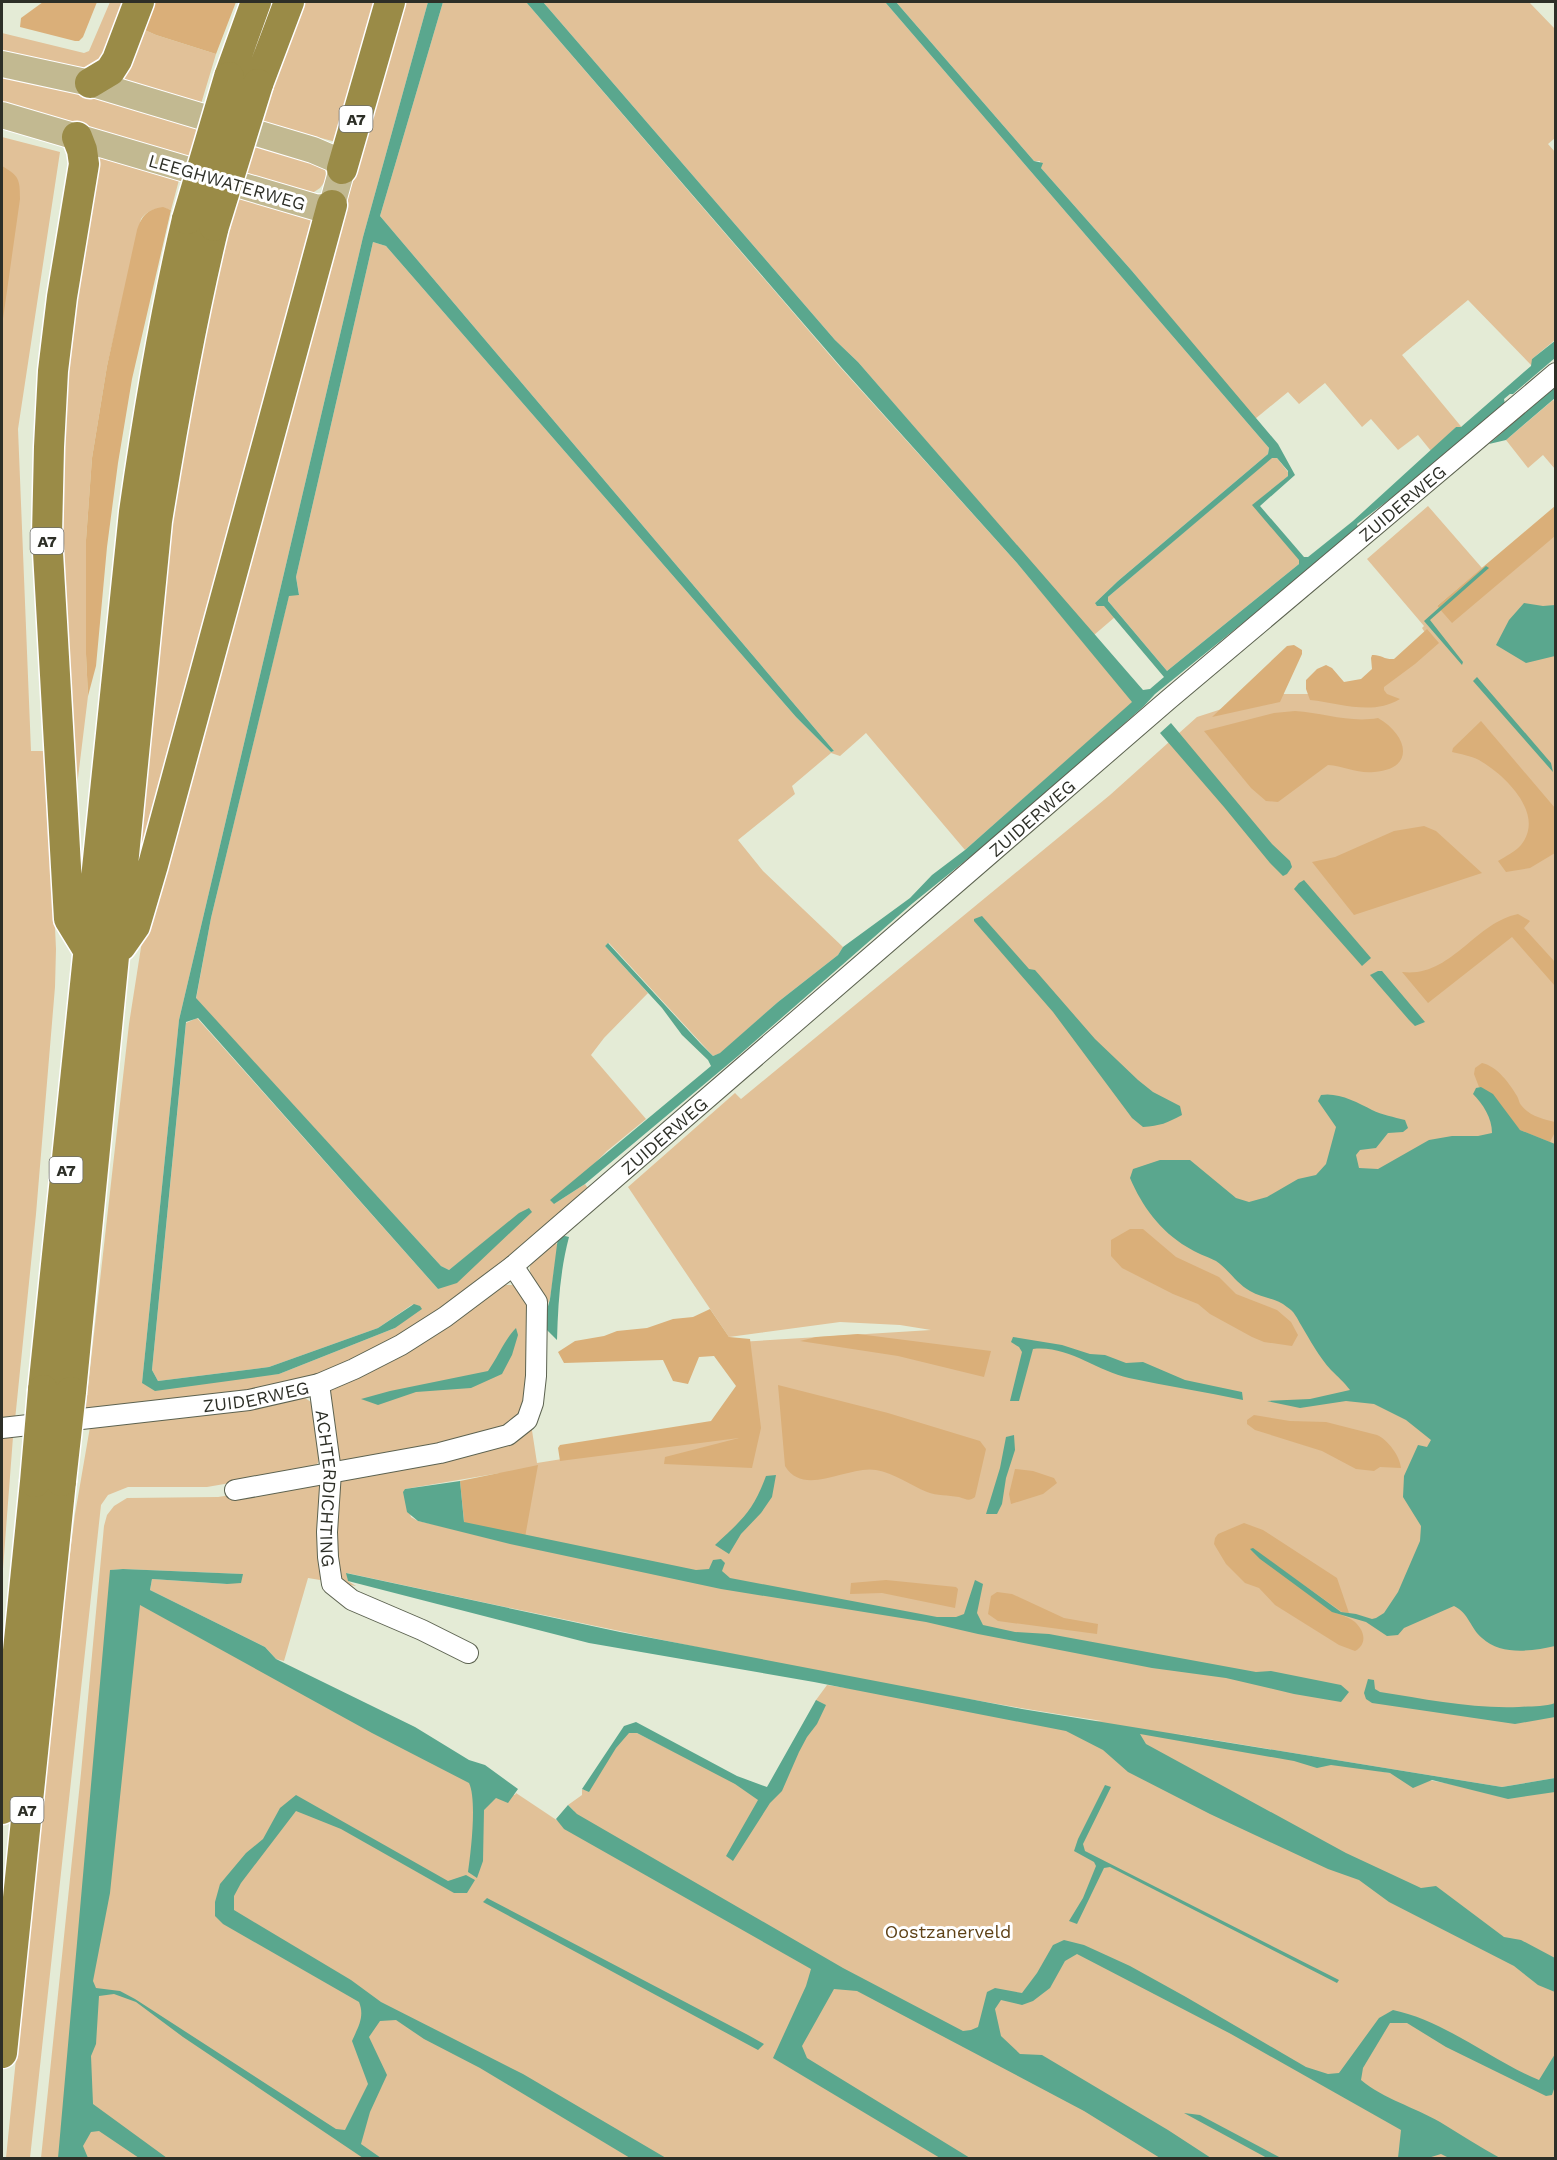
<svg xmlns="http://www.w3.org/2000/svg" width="1557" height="2160" viewBox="0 0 1557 2160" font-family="'Work Sans',sans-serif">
	<rect width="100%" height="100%" fill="#e4ebd6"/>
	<path fill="#e1c198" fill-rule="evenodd" d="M110 2H129L105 60 85 71 6 54 2 48V33L84 53 89 51Z
		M302 2H385L347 145 258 121Z
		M400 2H428L363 237 179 1020 142 1383 279 1374 395 1328 413 1304 378 1328 269 1367 158 1381 152 1370 186 1023 197 1018 438 1289 528 1208 449 1270 441 1266 196 999 211 918 289 595 299 594 296 577 373 242 386 246 796 717 831 752 834 751 380 216 443 2H526L840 367 1017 563 1133 702 965 850 866 733 840 756 831 753 792 786 795 794 738 840 763 871 843 947 838 955 778 1002 721 1053 713 1056 609 943 605 946 648 993 604 1038 591 1055 646 1119 607 1151 554 1204 585 1184 589 1190C500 1261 413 1348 301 1379 232 1399 157 1403 85 1413L129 1024 142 941 233 598 356 170Z
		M543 2H885L1269 448 1268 454 1118 581 1095 603 1104 605 1115 617 1094 635 858 362 835 340Z
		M896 2H1529L1555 29V138L1548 144 1556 153 1555 340 1532 359V366L1468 300 1402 355 1464 430 1456 427 1431 451 1418 435 1398 450 1371 419 1362 427 1325 383 1299 404 1288 392 1255 419 1132 271 1041 168 1040 161H1034Z
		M138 27 156 35 216 54 201 104 116 78Z
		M2 68 325 164 326 180 320 188 311 194 2 110Z
		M2 137 60 152 18 429 31 751H47L56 949 55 987 36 1214 15 1420 2 1421Z
		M103 157 179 180 171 210C160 206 148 209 141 219L107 366 92 458 86 540V654L88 696 70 843 55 438 97 159Z
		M236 194 323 221 130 921 173 504 209 304Z
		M1553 400 1555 402V469L1543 455 1528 468 1506 440Z
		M1272 457 1277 458 1288 472V476L1253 505 1300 560 1299 564 1167 671 1108 601V597Z
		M1428 506 1482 568 1437 606 1442 611 1555 515V1778L1502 1787 1171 1733 1494 1792 1555 1789V2158H41L81 1773 104 1526 107 1515 114 1506 127 1498 218 1497 317 1482 531 1424 537 1463 756 1428 739 1342 931 1330 900 1325 840 1322 729 1337 628 1187 735 1093 741 1099 1110 795 1197 717 1268 694H1360L1431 642 1422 628 1424 626 1367 559ZM500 1473 465 1531 418 1521 411 1517 404 1493 405 1489ZM123 1569 242 1574 227 1584 152 1579 150 1590 265 1647 276 1659 284 1661 308 1578 356 1586 348 1581 347 1573C598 1627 849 1682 1102 1721L1062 1720 827 1685 816 1700 812 1716 764 1797 637 1733 626 1730 584 1790 582 1789V1795L568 1805 574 1811 558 1821 516 1793 515 1795 150 1593 104 1647 111 1570Z
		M550 1242 558 1244 550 1299 546 1308C540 1295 523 1272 533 1259 537 1253 544 1247 550 1242Z
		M503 1285H513L522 1290 528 1300 530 1356 522 1413 501 1431 340 1465 327 1391 378 1367Z
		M302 1396 311 1402 319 1458 318 1463 311 1469 207 1487H128L108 1495 101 1505 30 2158H6L39 1830 58 1674 64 1601 75 1514 90 1427Z
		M13 1437 2 1582V1438Z"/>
	<path fill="#daaf79" d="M43 2H97L83 37 79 41H75L20 27 21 18Z
		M148 2H236L216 54 156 35 138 27Z
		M2 166C19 176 20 179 20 199L2 326Z
		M163 207 171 210 132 379 118 463 107 547 96 666 88 696 86 654V540L92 458 107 366 137 230C142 216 147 209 163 207Z
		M1555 506V536L1452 623 1437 606Z
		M1427 629 1439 643 1415 664 1384 687V690L1387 694 1400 699C1372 716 1340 703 1310 700L1306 689V680L1317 669 1326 665 1332 668 1344 682 1361 679 1372 669 1371 658 1372 655C1380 654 1385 660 1394 659Z
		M1294 645 1302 650V654L1280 702 1212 717 1287 646Z
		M1295 711C1324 713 1350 723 1378 718 1408 735 1416 769 1374 772 1358 774 1344 766 1328 765L1278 802 1266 801 1251 788 1204 731 1274 713Z
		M1481 721 1555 808V853L1530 868 1506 872 1498 861C1506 856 1515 852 1521 845 1546 814 1505 775 1479 760 1471 756 1460 754 1452 752L1453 748Z
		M1424 826 1436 831 1482 873 1354 915 1312 862 1335 857 1394 831Z
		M1518 914 1530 921 1524 928 1555 962V986L1512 937 1428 1003 1402 972C1451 978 1474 923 1518 914Z
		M1482 1063C1497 1066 1510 1084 1517 1096 1519 1099 1519 1103 1521 1105 1529 1116 1543 1119 1555 1122V1132L1550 1142 1520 1130 1481 1087H1479L1474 1074 1475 1068Z
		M1130 1229H1143L1176 1257 1219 1277 1236 1294 1277 1310 1291 1322 1298 1335 1292 1346 1264 1342 1252 1337 1210 1314 1198 1304 1173 1294 1122 1268 1111 1256V1240Z
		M710 1309 729 1337 750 1339 761 1428 752 1468 664 1464 665 1457 739 1438 560 1461 558 1448 560 1445 711 1421 736 1386 714 1356 699 1357 688 1384 673 1381 663 1360 564 1363 558 1352 575 1341 604 1336 617 1331 647 1328 673 1319 693 1317Z
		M858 1334 991 1351 984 1377 898 1356 800 1341 816 1337Z
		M778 1385 888 1413 980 1441 986 1449 975 1497C969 1502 966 1499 959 1497 948 1495 937 1496 927 1492 910 1485 894 1473 876 1470 848 1465 804 1498 785 1466Z
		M1254 1415 1290 1421 1326 1422 1377 1435C1388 1440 1400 1456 1401 1468L1380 1467 1374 1471 1356 1469 1322 1451 1255 1430 1247 1424V1420Z
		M538 1465 524 1543 465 1531 460 1481Z
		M1015 1469 1033 1471 1054 1478 1057 1483 1043 1494 1011 1504 1009 1494Z
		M1244 1523 1263 1530 1337 1578 1349 1613 1342 1612 1253 1549H1250C1276 1569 1302 1590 1329 1609 1340 1617 1352 1615 1360 1628 1366 1637 1364 1646 1355 1651L1339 1645 1275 1605 1259 1588 1245 1583 1226 1564 1214 1544 1215 1538 1218 1534Z
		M886 1580 956 1587 958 1589 955 1608 882 1593 850 1594 851 1583Z
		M997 1592 1012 1594 1064 1618 1098 1624 1097 1634 998 1621 988 1614 991 1596Z"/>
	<path fill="#5aa78e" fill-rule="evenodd" d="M428 2H443L380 216 834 751 831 752 796 717 386 246 373 242 296 577 299 595 289 596 211 918 196 998 441 1266 449 1270 519 1213 529 1208 532 1212 457 1283 438 1289 198 1018 186 1022 152 1370 158 1381 269 1367 378 1328 414 1304 420 1306 422 1309 395 1328 279 1374 155 1391 142 1383 179 1020 363 237Z
		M526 2H543L835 340 858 362 1143 690 1150 689 1164 677 1104 606H1097L1095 603 1118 581 1268 454 1269 448 885 2H896L1034 161 1043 163 1041 168 1132 271 1278 444 1295 475 1260 506 1304 557H1308L1353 521 1456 427H1461L1531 366 1532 359 1556 340 1555 358 1513 394H1510L1504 399 1505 404 1402 490 1357 524 1358 527 1249 618 1155 694 1144 706 1012 823 913 903 738 1056 585 1184 554 1204 550 1200 711 1066 708 1060 682 1035 662 1008 605 946 608 943 700 1043 713 1056 720 1053 778 1002 838 955 843 947 910 898 932 875 965 850 1132 702 1017 563 841 367ZM1272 458H1277L1288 471V476L1252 505 1299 560V564L1167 671 1108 601V597Z
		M1555 387V398L1506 440 1489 444Z
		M1486 566 1489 568 1430 620 1463 662 1462 665 1424 621Z
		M1524 603 1543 606 1555 605V656L1526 663 1496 645 1509 620Z
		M1477 677 1551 763 1553 772 1473 681Z
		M1171 723 1272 844 1290 861 1292 867 1287 874 1283 876 1270 863 1224 807 1160 733Z
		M1304 880 1371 958 1362 966 1294 889 1299 883Z
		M982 916 1029 969 1035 970 1095 1039 1138 1080 1153 1092 1180 1106 1182 1115C1167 1123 1160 1126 1143 1127L1132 1118 1053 1012 974 921V919Z
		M1378 971H1382L1425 1022 1415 1026 1409 1020 1370 975Z
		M1481 1087 1493 1094 1520 1130 1555 1144V1646C1533 1651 1501 1656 1482 1638 1470 1628 1469 1613 1454 1606L1404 1628 1398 1635 1387 1636 1366 1622 1332 1612 1260 1559 1250 1549 1253 1548 1341 1612 1356 1614 1372 1619 1376 1618 1384 1613 1398 1592 1420 1541 1421 1526 1403 1497 1404 1476 1418 1445 1427 1447 1431 1440 1406 1420 1374 1404 1346 1401 1300 1408 1267 1401 1310 1399 1350 1390C1344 1382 1338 1377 1331 1370 1319 1357 1310 1340 1301 1325 1297 1318 1294 1311 1287 1307 1276 1298 1262 1298 1250 1291 1236 1283 1229 1270 1216 1261 1206 1256 1196 1253 1187 1247 1160 1231 1142 1206 1130 1178L1133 1169 1160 1160H1190L1236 1198 1249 1202 1267 1197 1298 1179 1316 1175 1326 1164 1336 1127 1318 1101 1321 1095C1338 1092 1357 1102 1372 1110 1382 1115 1394 1117 1405 1120L1408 1128 1403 1132 1388 1133 1376 1148 1360 1150 1356 1155 1359 1168 1378 1169 1429 1140 1452 1136H1478L1492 1133C1492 1118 1483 1104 1473 1094L1476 1088Z
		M565 1236 569 1237C560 1271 558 1305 557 1340L545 1328H542L550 1299 558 1237Z
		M516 1328 518 1335 512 1355 502 1374 471 1388 416 1392 378 1405 361 1399 390 1391 488 1371C498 1357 505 1339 516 1328Z
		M1013 1337 1062 1345 1090 1354 1105 1355 1126 1363 1143 1362 1185 1380 1242 1392 1243 1400C1205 1392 1167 1386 1129 1378 1096 1371 1068 1345 1033 1349L1019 1401H1010L1022 1352 1019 1347 1011 1342Z
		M1014 1435 1015 1450 1006 1478 1002 1504 997 1514H986L1000 1468 1006 1437Z
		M776 1475 772 1497 761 1513 741 1534 729 1554 715 1545C742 1520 753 1511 766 1476Z
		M460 1481 464 1522 696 1570 709 1569 713 1560 721 1559 725 1563 722 1571 730 1578 937 1617H956L964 1614 975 1580 983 1584 977 1613 983 1625 1015 1632 1049 1634 1256 1672 1271 1671 1341 1685 1349 1692 1341 1702 1294 1694 1226 1678 1152 1668 978 1634 926 1622 721 1589 510 1544 418 1521 407 1512 403 1492 405 1489Z
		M123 1569 243 1574 241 1583 227 1584 152 1579 150 1590 265 1647 276 1659 415 1727 469 1760 485 1765 518 1789 508 1803 496 1798 484 1810 483 1861 477 1878 468 1872C471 1851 477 1800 469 1783L372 1733 140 1605 110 1893 93 1981 96 1988 120 1991 135 1999 336 2129 345 2130 368 2084 352 2041C358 2027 365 2017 359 2002L223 1924 215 1916V1902L220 1884 246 1853 263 1839 280 1808 296 1795 448 1881 466 1875 475 1880 467 1893H454L341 1829 296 1811 241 1883 234 1896V1910L351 1980 381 2002 523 2074 666 2158H630L480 2068 424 2039 396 2020 380 2021 369 2037 387 2075 370 2112 361 2144 381 2158H363L183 2037 136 2002 114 1994 99 1996 96 2044 91 2056 93 2104 167 2158H139L99 2131 91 2132 83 2146 88 2158H58L110 1570Z
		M346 1573 620 1632 1022 1709 1502 1787 1555 1778V1792L1508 1799 1432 1780 1413 1788 1390 1773 1331 1765 1317 1768 1294 1761 1140 1734 1146 1744 1346 1853 1421 1888 1436 1886 1504 1937 1521 1940 1555 1958V1992L1538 1985 1514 1966 1389 1902 1359 1880 1328 1869 1210 1814 1128 1772 1103 1750 1066 1731 814 1682 589 1643 348 1581Z
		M1368 1679 1374 1680 1375 1689 1380 1692C1426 1699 1472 1709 1519 1707 1531 1706 1544 1707 1555 1703V1717L1515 1724 1372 1703 1366 1699 1364 1693Z
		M816 1700 826 1705 817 1724 807 1737 799 1752 782 1791 770 1803 733 1861 726 1856 758 1800 735 1784 637 1733H629L616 1748 589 1792 582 1789 624 1726 636 1722 737 1776 767 1787Z
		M1105 1785 1111 1787 1083 1844 1085 1851 1339 1980 1337 1983 1110 1867 1104 1868 1077 1924 1069 1921 1083 1898 1096 1866 1094 1862 1074 1851 1078 1839Z
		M568 1805 577 1814 843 1968 963 2031 971 2030 978 2027 987 1992 995 1988 1022 1993 1037 1973 1053 1945 1064 1940 1084 1945 1130 1966 1186 1997 1306 2067 1328 2074 1339 2073 1379 2018 1393 2010C1446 2021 1490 2060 1539 2080L1555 2054V2086L1552 2095 1546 2096 1446 2047 1407 2023H1390L1363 2068 1361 2080C1384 2099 1414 2107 1440 2122 1460 2134 1480 2147 1500 2158H1449L1441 2154 1428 2158H1398L1401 2130 1231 2034 1077 1954 1065 1961 1050 1988 1033 2001 1022 2005 1001 2000 995 2009 1001 2036 1020 2054 1042 2055 1168 2130 1211 2158H1160L1084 2111 857 1991 834 1989 802 2046 807 2058 970 2158H940L773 2058 806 1986 811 1969 564 1829 556 1819Z
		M487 1898 748 2035 764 2044 758 2050 483 1902Z
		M1184 2113 1200 2115 1281 2158H1267Z"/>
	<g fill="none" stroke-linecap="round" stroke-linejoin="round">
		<defs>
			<g id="minor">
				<path id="s1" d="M319 1384 331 1472 327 1532 328 1557 332 1584 352 1600 422 1630 468 1653"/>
				<path id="s2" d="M2 1428 249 1400 319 1384 354 1369 401 1345 445 1317 513 1266 1168 700 1556 373"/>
				<path d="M235 1490 440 1453 508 1435 527 1420 533 1403 536 1376 537 1302 513 1266"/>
			</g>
			<path id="major" d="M2 64 90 83 313 150 334 159 342 169 332 205 318 208 2 115"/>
			<path id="highway" d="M229 77 256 2
				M90 83 110 71 117 60 139 2
				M258 84 289 2
				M77 137 82 150 84 164 62 297 53 371 49 447 47 535 69 919 88 950
				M342 169 390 2
				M121 946 135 926 153 865 332 205
				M43 1390 134 512C148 414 164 316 187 219
				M71 1392 157 521C173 422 190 324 214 226
				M2 1809 35 1482
				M2 2053 61 1481"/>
		</defs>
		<use href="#minor" stroke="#5c6250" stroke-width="22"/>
		<use href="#major" stroke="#fff" stroke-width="28"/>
		<use href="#highway" stroke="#fff" stroke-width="33"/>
		<use href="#minor" stroke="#fff" stroke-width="20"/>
		<use href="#major" stroke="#c2b991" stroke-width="26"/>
		<use href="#highway" stroke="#9a8b47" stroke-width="30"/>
		<defs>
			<path id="highway-bridge" d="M187 219 229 77
				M214 226 258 84
				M61 1481 71 1392
				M35 1482 43 1390"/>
		</defs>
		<use href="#highway-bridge" stroke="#fff" stroke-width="33" stroke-linecap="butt"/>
		<use href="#highway-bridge" stroke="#9a8b47" stroke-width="30"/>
	</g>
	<g text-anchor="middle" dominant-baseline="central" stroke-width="6" stroke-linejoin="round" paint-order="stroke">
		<g fill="#fff" stroke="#6c6d68" stroke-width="1.5">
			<rect x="339.5" y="106" width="33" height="26" rx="4.5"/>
			<rect x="30.5" y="528" width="33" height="26" rx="4.5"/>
			<rect x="49.5" y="1157" width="33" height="26" rx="4.5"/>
			<rect x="10.5" y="1797" width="33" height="26" rx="4.5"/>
		</g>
		<g font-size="16" font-weight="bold" fill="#2d2f27">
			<text x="356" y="119">A7</text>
			<text x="47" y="541">A7</text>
			<text x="66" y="1170">A7</text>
			<text x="27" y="1810">A7</text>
		</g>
		<g font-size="18" fill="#2d2f27" stroke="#fff">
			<text transform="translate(227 182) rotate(16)">LEEGHWATERWEG</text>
			<text stroke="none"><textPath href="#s2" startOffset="1720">ZUIDERWEG</textPath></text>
			<text stroke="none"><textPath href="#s2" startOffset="1234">ZUIDERWEG</textPath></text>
			<text stroke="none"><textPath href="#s2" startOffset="748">ZUIDERWEG</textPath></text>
			<text stroke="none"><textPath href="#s2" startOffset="256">ZUIDERWEG</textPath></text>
			<text stroke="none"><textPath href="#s1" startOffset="105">ACHTERDICHTING</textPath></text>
		</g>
		<g font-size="18" fill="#5f4217" stroke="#fff">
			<text x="948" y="1931">Oostzanerveld</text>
		</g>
	</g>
	<rect width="1557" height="2160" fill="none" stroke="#2d2f27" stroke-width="6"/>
</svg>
